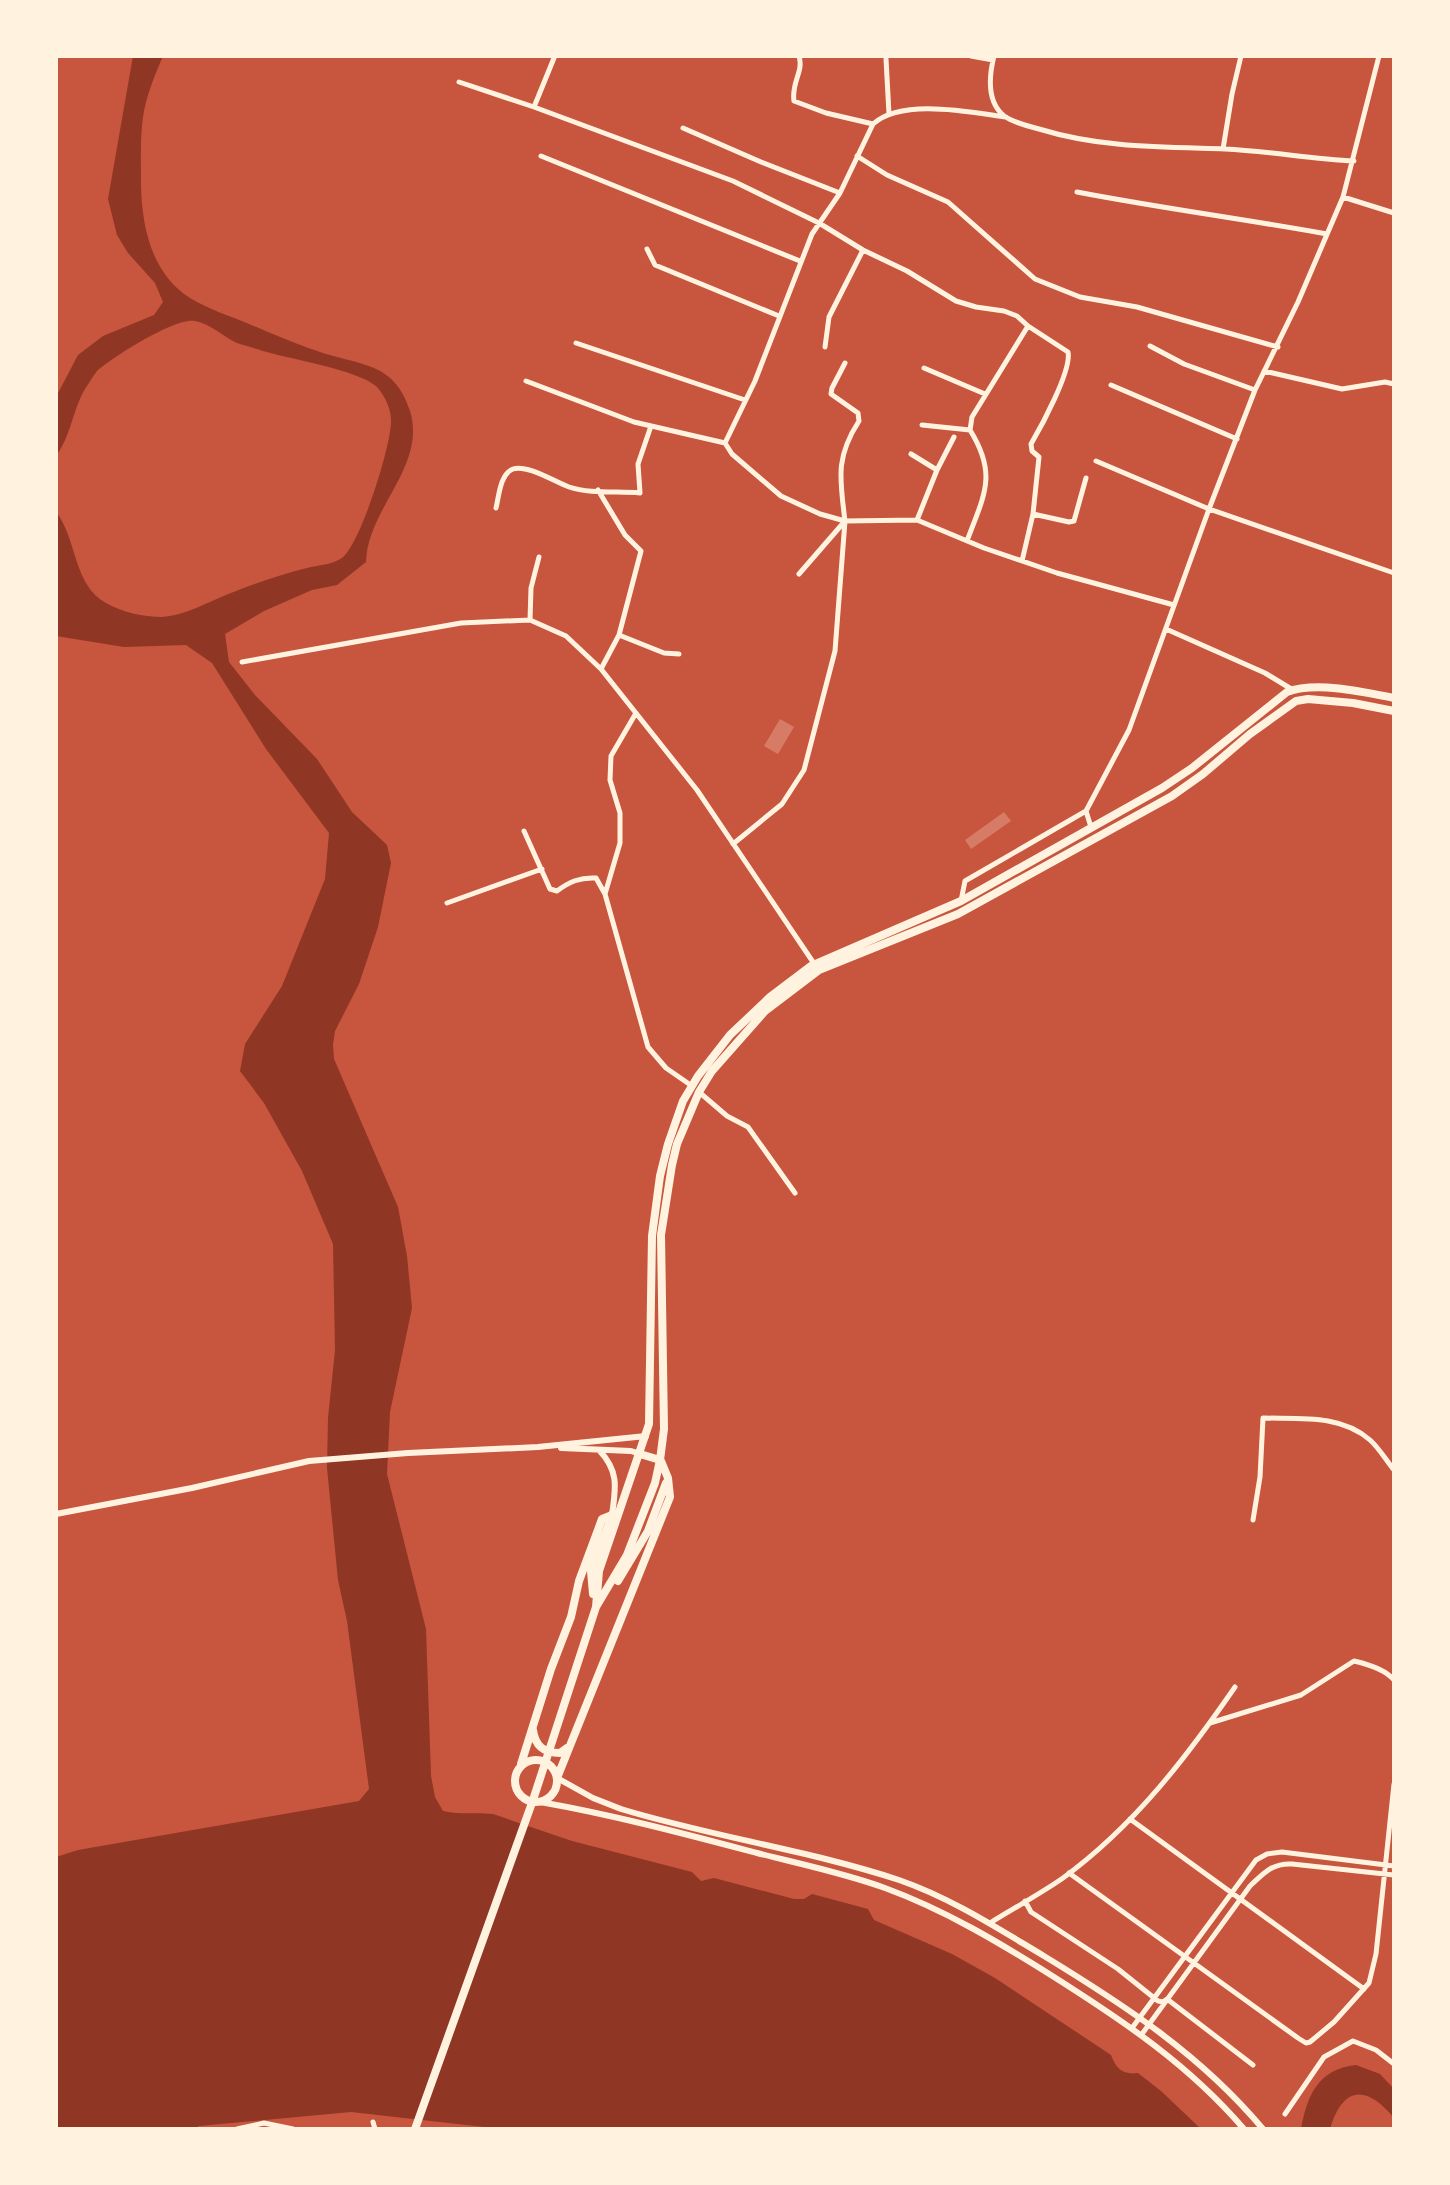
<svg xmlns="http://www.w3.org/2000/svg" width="1450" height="2185" viewBox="0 0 1450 2185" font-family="'Fira Sans Condensed',sans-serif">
	<rect width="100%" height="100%" fill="#c8553d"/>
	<path fill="#8f3625" d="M133 56H163C155 75 146 96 143 117 140 139 141 164 141 186 142 228 152 274 190 298 208 309 230 316 249 324 273 334 298 345 323 353 365 366 395 364 410 411 427 466 367 509 366 562L337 585 312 590 264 611 225 634 229 662 255 695 317 759 352 812 387 845 391 863 378 927 359 984 335 1031 333 1045 334 1059 398 1207 407 1256 412 1308 390 1412 387 1474 426 1629 431 1776 435 1797 443 1811C461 1815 475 1812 493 1814L572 1841 692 1872 701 1881 714 1878 794 1899H804L812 1894 868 1909 874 1920 952 1954 995 1978 1111 2055C1116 2069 1123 2075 1138 2073L1161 2091 1201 2129H502L351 2112 199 2126 194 2129H56V1857L78 1850 359 1801 369 1789 347 1621 338 1580 327 1468 328 1418 335 1350 333 1244 302 1171 264 1103 240 1071 245 1044 282 986 325 879 329 833 266 749 212 663 186 645 124 647 56 636V512C77 538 73 585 106 603 122 612 143 617 162 617 183 616 206 603 226 595 253 584 279 575 307 568 318 565 332 565 342 558 360 545 392 444 391 420 391 409 385 396 377 387 358 369 286 359 257 349 250 347 243 345 237 343 222 336 211 324 195 321 175 317 113 357 97 371 93 376 89 383 85 389 73 409 71 436 56 456V397L78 355 103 336 154 315 163 302 155 283 128 253 117 235 108 199Z
		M1356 2065 1380 2074 1394 2089V2118C1367 2085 1343 2085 1330 2129H1301C1307 2096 1318 2069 1356 2065Z"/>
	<path fill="#d67c66" d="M780 719 794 727 778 754 764 746Z
		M1004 812 1011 821 971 849 965 840Z"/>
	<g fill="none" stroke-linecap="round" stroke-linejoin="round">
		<path stroke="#fff3e0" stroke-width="5" d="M799 56C804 72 791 82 794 101L826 113 873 124
			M971 56 993 60
			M994 56C989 76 987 102 1004 116 1014 123 1028 126 1039 129 1101 148 1161 147 1225 149 1268 151 1311 159 1354 161
			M1379 56 1343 197 1298 302 1255 390 1209 509 1394 573
			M554 58 534 107 733 181 819 223 863 250 907 271 956 301 976 307 1004 311 1017 316 1028 326 1068 352C1072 370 1041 427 1031 444L1032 451 1039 457 1033 514 1022 561
			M886 59 889 114
			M459 82 534 107
			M1006 117C969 112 902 98 873 124L840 193 812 234 755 381 725 443 732 454 781 496 820 514 845 521 917 520 984 548 1057 573 1174 605
			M683 128 761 162 840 193
			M1223 149 1232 94 1241 56
			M541 156 800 261
			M857 156 887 175 948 202 1035 279 1080 297 1137 307 1278 347
			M1077 192C1160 208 1244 219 1327 234
			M1343 197 1394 213
			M647 249 655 265 779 316
			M576 343 745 400
			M1150 346 1184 364 1255 390
			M825 347 829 317 863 250
			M924 368 985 394
			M1264 371 1342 389 1385 382 1394 384
			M526 381 634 422 725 443
			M1111 385 1237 439
			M922 425 970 430
			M911 454 937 470 917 520
			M937 470 954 437
			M598 490 625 535 641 551 619 635 601 669
			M496 508C499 496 500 474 513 469 527 464 555 482 569 487 590 494 618 491 640 493L638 464 651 426
			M1033 514 1069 522 1074 521 1086 478
			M967 541C984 495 998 475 970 430L972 417 1028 326
			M799 574 845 521C840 479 835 458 859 421L858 413 831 394 832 388 845 363
			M530 620 531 588 539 557
			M1166 629 1265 673 1293 690
			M619 635 664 653 679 654
			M242 662 461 623 530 620 566 636 601 669 697 790 815 965
			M636 713 611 756 610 780 620 813V843L605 894 648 1047 666 1068 692 1086
			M1091 827 1086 811 1129 730 1209 509 1096 461
			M524 831 550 889 557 891C569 882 580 877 596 878L605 894
			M733 844 782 804 804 770 835 651 845 521
			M961 901 965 881 1086 811
			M447 903 542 869
			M699 1092 727 1116 748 1127 795 1193
			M1253 1520 1260 1477 1263 1418C1299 1419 1341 1414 1370 1440 1379 1448 1386 1460 1394 1470
			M1210 1723 1301 1695 1354 1661C1367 1664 1385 1669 1394 1680
			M1130 1819 1364 1989
			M1069 1873 1298 2038 1306 2043 1310 2042 1334 2022 1369 1983 1376 1954 1394 1784
			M1025 1901 1031 1912 1118 1969 1158 2001 1163 2002 1167 1999 1253 2065
			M990 1923C1014 1908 1040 1894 1063 1878 1134 1826 1186 1758 1235 1687
			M1132 2028 1256 1860 1267 1854 1282 1852 1394 1866
			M1142 2034 1250 1886C1264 1873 1272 1863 1292 1864L1394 1875
			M1285 2114 1324 2057 1353 2041 1376 2050 1394 2064
			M373 2122 375 2129
			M237 2129 264 2123 293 2129"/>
		<path stroke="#fff3e0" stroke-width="6" d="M561 1448 631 1451 640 1454
			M599 1450C619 1471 616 1487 612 1515
			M56 1514 192 1488 309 1461 408 1453 538 1447 646 1436
			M557 1778 593 1798 621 1809C713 1837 808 1850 899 1880 951 1898 997 1928 1044 1956 1126 2006 1201 2055 1263 2129
			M540 1802C614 1815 685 1834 757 1853 800 1864 844 1873 885 1888 945 1910 1000 1943 1054 1977 1125 2022 1189 2065 1244 2129"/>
		<path stroke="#fff3e0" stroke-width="8" d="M640 1454 660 1460
			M618 1581 648 1531 666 1483
			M593 1594 591 1571 613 1513
			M596 1607 599 1571 649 1424 652 1236 660 1176 668 1144 683 1101 698 1076 730 1035 770 997 811 966 961 901 1162 788 1192 768 1287 692C1316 681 1364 692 1394 698
			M533 1730C535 1746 544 1753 560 1753L567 1748
			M515 1781a21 21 0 1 1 42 0a21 21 0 1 1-42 0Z
			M521 1764 551 1669 571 1617 579 1581 602 1519 612 1515
			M557 1778 670 1497 668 1478 661 1461
			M415 2129 533 1800 596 1607 627 1555 655 1483 660 1460 664 1429 661 1235 672 1165 677 1144 699 1092 712 1071 765 1011 819 970 958 914 1172 796 1203 774 1250 734 1296 701 1308 699 1353 703 1394 711"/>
	</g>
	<rect width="1450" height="2185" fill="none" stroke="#fff3e0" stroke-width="116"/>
</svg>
